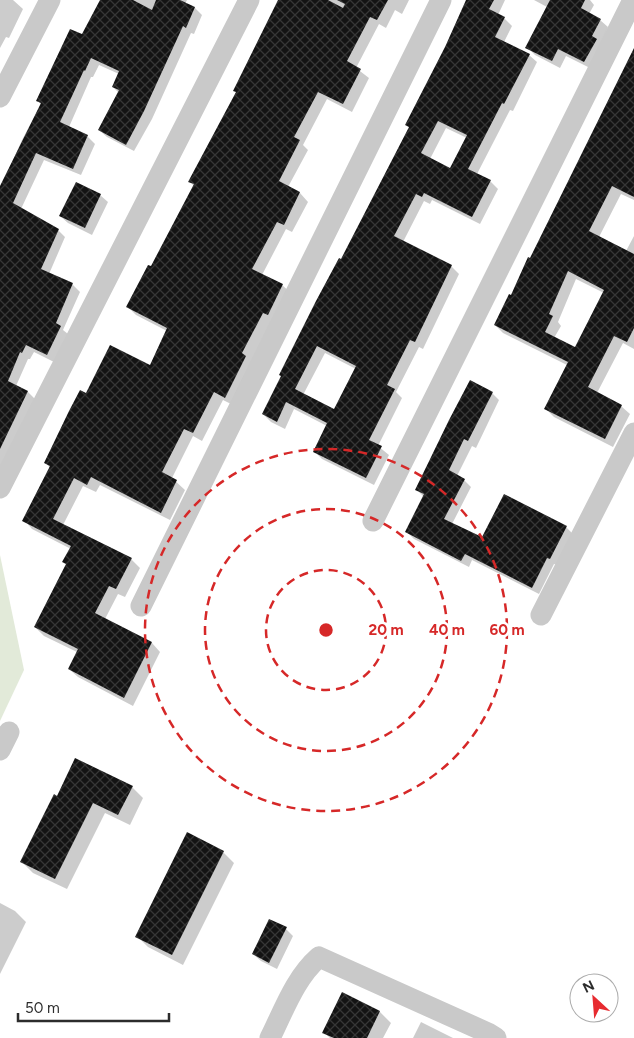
<svg xmlns="http://www.w3.org/2000/svg" width="634" height="1038" viewBox="0 0 634 1038" font-family="Figtree,sans-serif">
	<defs>
		<pattern id="building-cross-hatch" width="8" height="8" patternUnits="userSpaceOnUse" patternTransform="scale(1.25)"><rect width="8" height="8" fill="#131313"/><path d="M0 0l8 8M0 8l8-8" fill="none" stroke="#363636"/></pattern>
	</defs>
	<rect width="100%" height="100%" fill="#fff"/>
	<path fill="#e2ead9" d="M0 555 24 670 0 721Z"/>
	<path fill="#0003" fill-rule="evenodd" d="M0 0H13L23 9 9 38 6 37 0 48Z
		M102 0H187L185 4 195 8 202 15 194 34 191 33 152 119 134 151 107 137 99 130 119 93 113 87 119 74 99 65 93 77H91L69 127 87 136 95 144 81 175 44 160 21 209 58 230 65 237 49 274 72 284 80 292 63 330 68 334 54 362 34 352 30 359H28L16 386 28 392 35 399 0 474V189L22 140 41 104 38 101 82 36Z
		M279 0H409L402 14 395 10 386 28 379 24 356 68 369 78 352 112 327 99 303 145 308 150 288 187 300 193 308 202 292 232 286 229 262 275 282 285 291 293 233 405 223 400 202 441 193 436 172 478 185 490 170 520 100 485 96 492 83 486 63 525 131 559 140 568 125 597 118 594 105 619 152 643 160 652 133 706 78 677 69 669 77 652 44 636 35 627 67 565 71 549 32 529 24 520 50 468 45 462 87 395 151 367 167 331 136 315 128 307 151 268 194 186 190 182 237 93Z
		M468 0H505L498 15 504 18 512 26 504 42 529 55 537 62 513 111 510 110 477 174 490 181 498 189 480 224 432 200 430 204 424 201 403 242 451 266 459 274 423 349 419 347 396 392 402 398 378 446 389 455 374 485 322 459 314 451 327 426 294 409 285 429 271 422 263 414 410 128 406 125 446 47ZM446 128 467 138 451 170 430 159ZM325 353 356 369 335 411 303 395Z
		M534 0H590L594 5 589 14 600 20 608 27 592 69 566 56 560 68 535 55 527 47 547 7Z
		M634 49V200L621 194 599 237 626 251 634 236V349L623 343 597 393 621 406 630 414 613 447 554 417 546 409 567 365 503 333 495 325 512 297ZM576 279 604 293 575 349 554 338 561 326 558 322Z
		M100 195 108 202 92 235 68 223 60 216Z
		M492 393 499 400 476 448 472 446 457 476 464 480 471 487 452 524 482 539 566 527 573 534 557 565 554 564 539 594 472 560 469 567 414 539 407 532 424 497 416 489Z
		M132 787 143 798 130 825 105 813 67 889 33 873 22 862 57 797Z
		M223 852 234 863 183 965 148 947 137 936Z
		M0 903 15 911 26 922 0 974Z
		M286 929 293 936 277 969 261 961 253 954Z
		M343 994 380 1012 391 1023 383 1038H330L324 1032Z
		M421 1022 453 1038H413Z"/>
	<path fill="url(#building-cross-hatch)" fill-rule="evenodd" d="M100 0H133L152 10 156 0H180L195 7 186 28 183 26 144 111 126 145 98 130 119 90 112 87 119 71 91 58 85 71 84 70 60 122 88 135 73 169 36 153 13 203 59 229 41 269 73 283 56 323 61 326 47 355 26 345 22 353 20 352 8 381 28 391 0 449V186L41 103 36 101 70 29 82 34Z
		M278 0H328L343 8 345 4 337 0H388L377 20 370 17 347 61 361 69 343 104 318 92 294 137 300 140 279 181 300 192 284 225 277 222 252 269 283 284 268 315 263 313 242 353 246 356 225 398 214 392 193 433 184 429 162 472 177 480 161 513 91 477 87 485 74 478 53 519 132 558 116 589 109 586 95 613 152 642 124 698 68 669 78 649 34 627 66 564 62 562 71 546 22 521 50 466 44 463 69 411 80 390 86 393 110 345 150 365 167 328 126 307 148 265 151 266 194 184 188 182 236 92 233 91Z
		M466 0H494L489 9 505 17 495 37 530 54 504 104 502 103 468 169 491 180 472 217 424 193 422 197 416 194 394 236 452 265 415 342 410 340 387 385 395 389 369 440 382 446 366 478 313 452 327 423 286 402 277 422 262 414 281 376 279 375 316 301 339 258 341 259 409 127 405 125 445 47ZM438 121 467 135 450 168 421 153ZM317 346 356 366 334 409 295 389Z
		M550 0H585L581 8 601 19 592 36 597 39 584 62 558 49 552 61 525 48Z
		M634 48V197L612 186 589 231 634 254V328L627 342 614 336 588 387 622 405 605 439 544 409 568 362 494 325 509 294 511 295 528 257 530 258ZM568 271 604 290 575 347 545 332 553 316 549 314Z
		M76 182 101 194 85 228 59 216Z
		M470 380 493 392 468 441 464 439 449 470 465 479 444 519 482 537 504 494 567 526 550 559 547 558 532 588 465 554 461 561 405 532 424 494 415 490 449 420Z
		M75 758 133 786 118 815 93 803 55 879 20 862 54 794 57 796Z
		M187 832 224 851 172 955 135 937Z
		M269 919 287 927 269 963 252 954Z
		M342 992 380 1011 367 1038H334L322 1033Z"/>
	<g fill="none" stroke-linecap="round" stroke-linejoin="round">
		<path stroke="#c9c9c9" stroke-width="21" d="M0 97 50 0
			M0 488 249 0
			M373 521 633 0
			M141 606 441 0
			M541 615 634 433
			M0 750 9 732
			M270 1038C284 1010 295 978 319 957L488 1033 496 1038"/>
	</g>
	<g fill="none" stroke="#d62828" stroke-width="2.5" stroke-dasharray="9 6">
		<circle cx="326" cy="630" r="60"/>
		<circle cx="326" cy="630" r="121"/>
		<circle cx="326" cy="630" r="181"/>
	</g>
	<circle cx="326" cy="630" r="8" fill="#d62828" stroke="#fff" stroke-width="2.5"/>
	<g font-size="15" text-anchor="middle" font-weight="bold" fill="#d62828" stroke="#fff" stroke-width="5" stroke-linejoin="round" paint-order="stroke">
		<text x="386" y="635">20 m</text>
		<text x="447" y="635">40 m</text>
		<text x="507" y="635">60 m</text>
	</g>
	<g transform="translate(594 998) rotate(334)"><circle r="24" fill="#ffffff" stroke="#ababab"/>
	<path d="M0-4L9 19L0 12L-9 19Z" fill="#e72b30"/>
	<text y="-8" font-size="14" font-weight="bold" text-anchor="middle" fill="#2c2c2c">N</text>
	</g>
	<path d="M18 1013v8h151v-8" fill="none" stroke="#2c2c2c" stroke-width="2.5"/>
	<text x="25" y="1013" font-size="15" fill="#2c2c2c" stroke="#ffffff" stroke-width="4" paint-order="stroke">50 m</text>
</svg>
